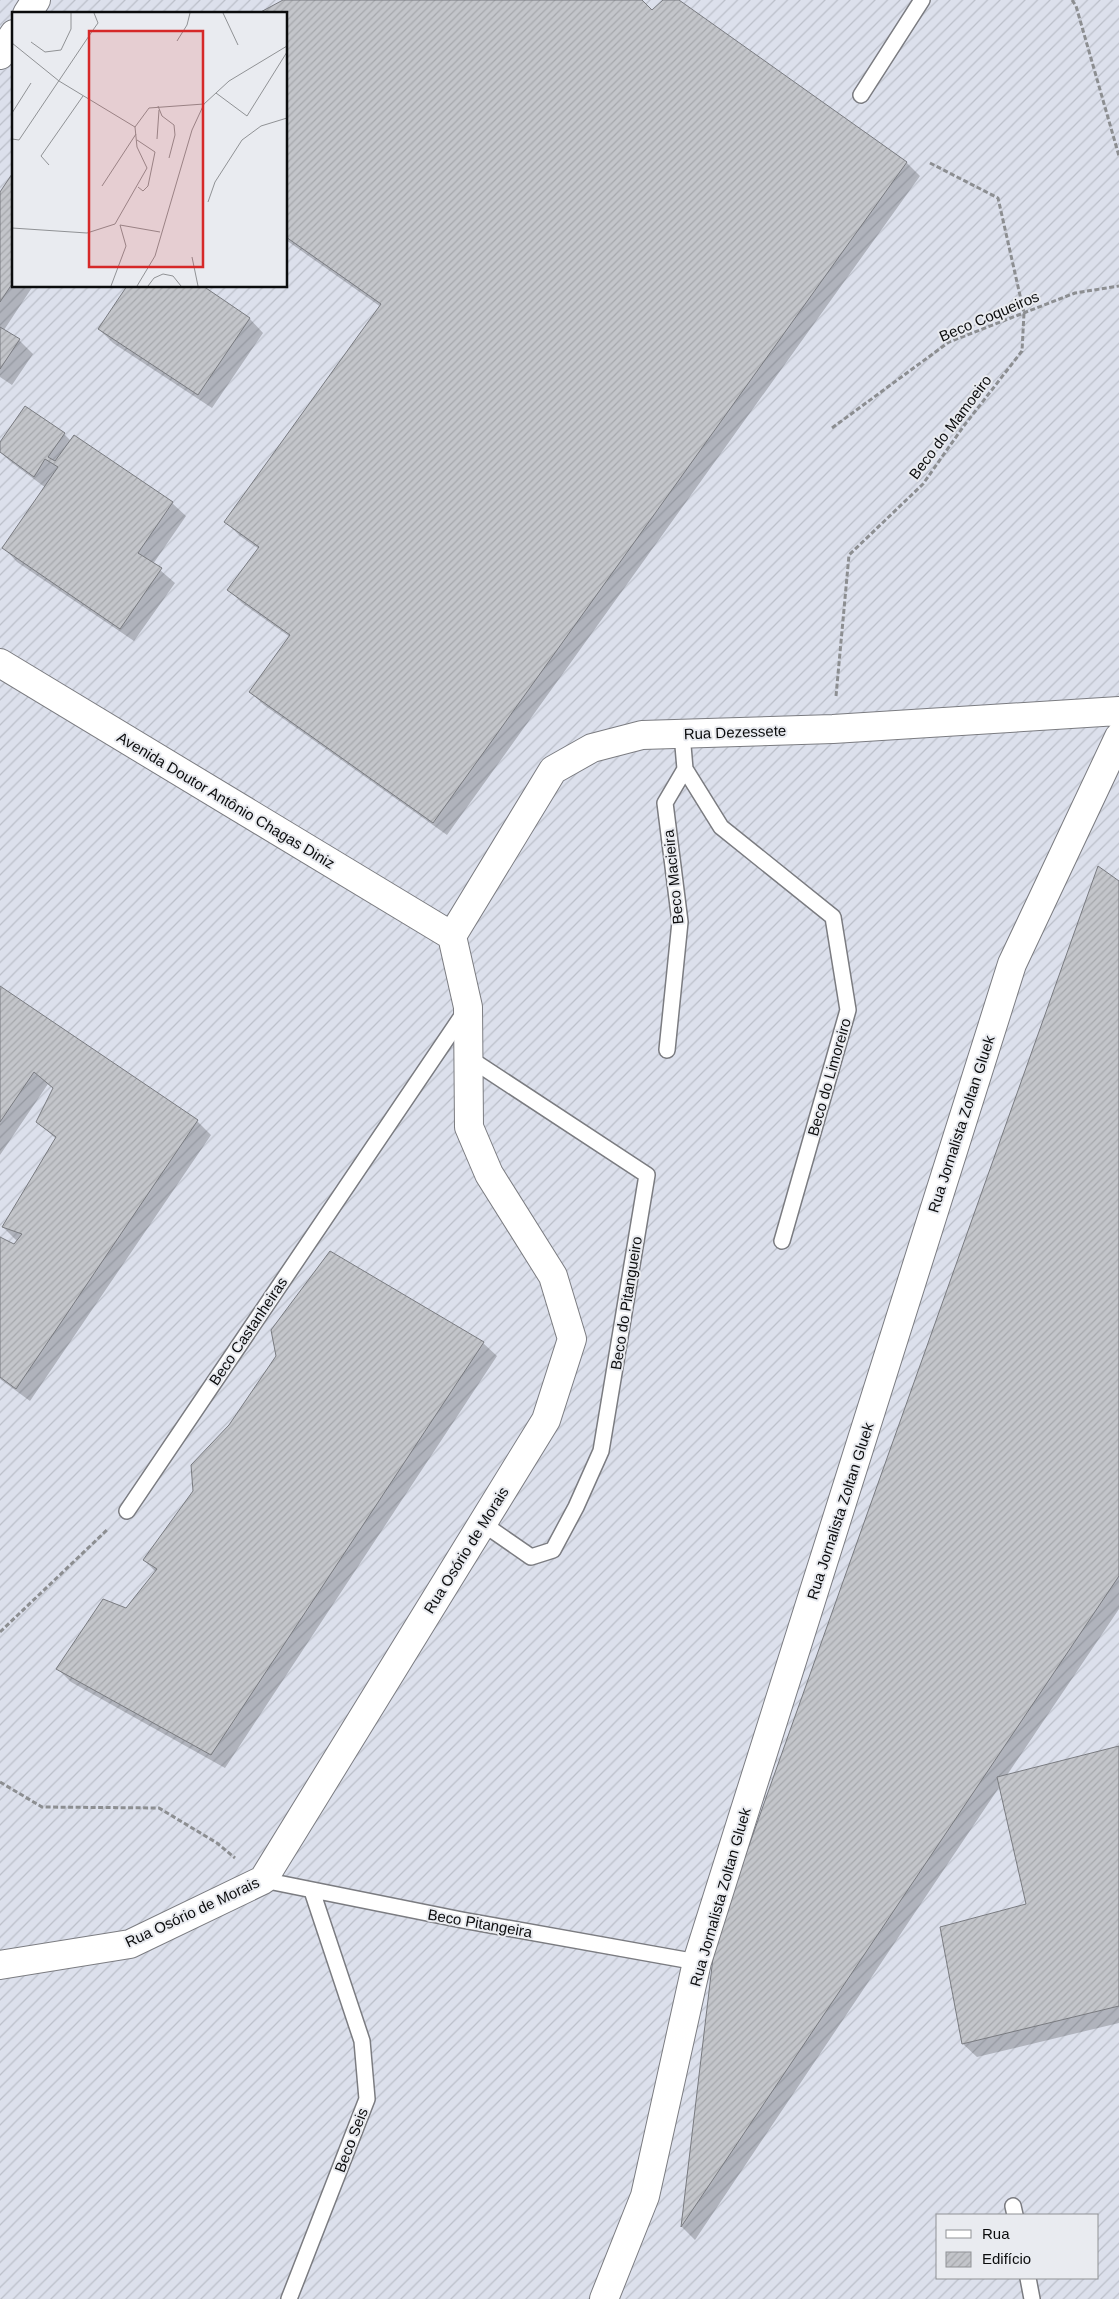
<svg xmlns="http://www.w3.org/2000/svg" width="1119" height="2299" viewBox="0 0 1119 2299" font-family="Helvetica,sans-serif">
	<defs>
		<pattern id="industrial-furrows" width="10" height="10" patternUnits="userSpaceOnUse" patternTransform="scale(1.25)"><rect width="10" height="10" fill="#dce0ec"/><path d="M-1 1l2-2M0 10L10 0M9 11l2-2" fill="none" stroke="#bbbfc9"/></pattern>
		<pattern id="building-hatch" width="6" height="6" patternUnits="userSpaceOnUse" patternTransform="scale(1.25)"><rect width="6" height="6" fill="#c3c5ca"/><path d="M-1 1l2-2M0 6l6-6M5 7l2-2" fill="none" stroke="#a6a8ac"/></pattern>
	</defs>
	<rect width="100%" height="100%" fill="#e9ebf0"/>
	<path fill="url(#industrial-furrows)" fill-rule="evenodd" d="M0 0H1119V2299H0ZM14 14H286V286H14ZM938 2215H1098V2278H938Z"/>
	<path fill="#0003" d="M285 0H642L652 11 665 0H677L906 162 920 176 447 835 264 705 250 692 290 637 242 603 229 590 259 549 240 536 226 522 381 307 286 240Z
		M14 174V286H33L4 330 19 340 33 354 12 385 0 377V195Z
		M200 286 250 319 263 333 212 408 113 343 99 329Z
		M64 434 71 441 74 436 172 503 186 516 153 564 175 583 134 641 17 562 4 548 46 488 11 462 0 452V444Z
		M1119 882V1609L1007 1775 1119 1748V2023L977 2057 963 2044 1028 1905 1000 1786 695 2240 682 2227 716 1941Z
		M0 987 197 1121 211 1135 30 1401 0 1379V1239L14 1246 18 1242 3 1227 56 1139 37 1121 54 1089 48 1084 0 1155Z
		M483 1343 497 1356 225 1768 71 1682 57 1668 126 1609 156 1572 144 1560Z"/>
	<path fill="url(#building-hatch)" stroke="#797b80" d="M283 0H642L652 10 663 0H679L907 162 433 823 249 692 290 635 227 590 259 547 224 522 381 304 286 237V14H257Z
		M14 171V281L0 302V192Z
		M127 286H203L250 318 198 395 98 329Z
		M0 327 20 339 0 369Z
		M25 406 65 433 48 457 55 461 74 435 173 502 138 553 162 568 120 629 2 548 58 467 45 459 34 477 0 452V442Z
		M1098 866 1119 881V1576L681 2227 715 1941Z
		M0 986 198 1120 16 1389 0 1377V1237L14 1244 22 1234 2 1227 56 1137 36 1122 53 1088 34 1072 0 1122Z
		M330 1251 484 1342 211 1755 56 1669 103 1599 126 1608 157 1569 143 1560 193 1491 191 1465 229 1425 276 1356 271 1330Z
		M1119 1746V2006L962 2044 940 1927 1026 1904 997 1777Z"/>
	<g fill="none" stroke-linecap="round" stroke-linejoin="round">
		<defs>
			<path id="service" d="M861 95 922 0
				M682 734 685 769 721 827 833 917 848 1010 782 1241
				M667 1050 680 922 665 803 685 769
				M469 1058 647 1175 601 1451 576 1507 553 1550 531 1557 482 1523
				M127 1511 466 1010
				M263 1880 462 1920 697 1962
				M1013 2206 1015 2215
				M1028 2278 1032 2299
				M289 2299 367 2099 362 2041 312 1891"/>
			<path id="minor" d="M27 14 36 0
				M0 55 14 34
				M0 663 452 936
				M452 936 553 770 592 748 642 735 833 729 1119 711
				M0 1965 130 1944 263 1880 546 1420 572 1339 553 1276 489 1174 469 1127 468 1007 452 936
				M604 2299 645 2196 697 1962 1012 964 1119 737"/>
		</defs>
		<use href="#service" stroke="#7b7c81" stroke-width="18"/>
		<use href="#minor" stroke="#7b7c81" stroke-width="30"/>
		<path stroke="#8c8e91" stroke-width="3" stroke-dasharray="5 2.5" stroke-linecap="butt" d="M1072 0 1076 6 1119 156
			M832 428 949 342 1075 293 1119 286
			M836 696 849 555 923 484 963 427 1022 351 1024 313 998 198 928 162
			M0 1632 108 1529
			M0 1782 42 1807 159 1808 217 1843 235 1858"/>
		<use href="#service" stroke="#fff" stroke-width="15"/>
		<use href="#minor" stroke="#fff" stroke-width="28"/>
	</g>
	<g text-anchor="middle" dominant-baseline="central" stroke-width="4" stroke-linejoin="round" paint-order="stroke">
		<g font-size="15" fill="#0b0c0d" stroke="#e9ebf0">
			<text transform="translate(989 316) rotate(-23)">Beco Coqueiros</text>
			<text transform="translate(950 427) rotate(-53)">Beco do Mamoeiro</text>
			<text transform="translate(735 732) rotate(-2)">Rua Dezessete</text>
			<text transform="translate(226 800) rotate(31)">Avenida Doutor Antônio Chagas Diniz</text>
			<text transform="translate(673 877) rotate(-96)">Beco Macieira</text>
			<text transform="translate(829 1077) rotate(-74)">Beco do Limoreiro</text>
			<text transform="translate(961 1124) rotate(-72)">Rua Jornalista Zoltan Gluek</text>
			<text transform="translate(626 1303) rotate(-81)">Beco do Pitangueiro</text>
			<text transform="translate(248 1331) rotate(-56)">Beco Castanheiras</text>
			<text transform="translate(840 1511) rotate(-72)">Rua Jornalista Zoltan Gluek</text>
			<text transform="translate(466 1550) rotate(-58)">Rua Osório de Morais</text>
			<text transform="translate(720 1897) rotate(-74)">Rua Jornalista Zoltan Gluek</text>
			<text transform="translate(192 1912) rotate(-25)">Rua Osório de Morais</text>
			<text transform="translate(480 1923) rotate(10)">Beco Pitangeira</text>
			<text transform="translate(351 2140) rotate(-69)">Beco Seis</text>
		</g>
	</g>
	<g transform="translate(12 12)">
		<rect width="275" height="275" fill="#e9ebf0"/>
		<path fill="none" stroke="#909295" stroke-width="1" d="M211 1 226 33M165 29 175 13 178 1M19 30 33 40 49 38 59 17V1M0 31 47 69 123 115M204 81 235 104 275 40M146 94 150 104 162 113 163 123 157 146M0 101 19 71M123 115 137 96 192 92M0 127 7 128 81 18 86 11 82 1M145 127 147 98M125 128 143 140 136 174 131 179 126 175M37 153 29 144 71 84M90 174 124 122M196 190 203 170 230 128 249 114 275 106M108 213 148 220M0 216 75 221 103 212 135 156 125 135 123 115M180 245 186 274M99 274 114 234 108 213M125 274 143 244 180 118 192 92 217 69 275 34M136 274 142 266 151 262 161 264 169 274"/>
		<path fill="#d62828" fill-opacity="0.15" stroke="#d62828" stroke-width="2.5" d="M77 19H191V255H77Z"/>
		<rect width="275" height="275" fill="none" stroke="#0b0c0d" stroke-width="2.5"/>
	</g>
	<rect x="936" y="2214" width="162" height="65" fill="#e9ebf0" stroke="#909295"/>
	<rect x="946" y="2230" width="25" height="8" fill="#ffffff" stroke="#909295"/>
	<text x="982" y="2239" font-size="15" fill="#0b0c0d">Rua</text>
	<rect x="946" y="2252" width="25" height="15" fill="url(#building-hatch)" stroke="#909295"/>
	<text x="982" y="2264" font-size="15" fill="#0b0c0d">Edifício</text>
</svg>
